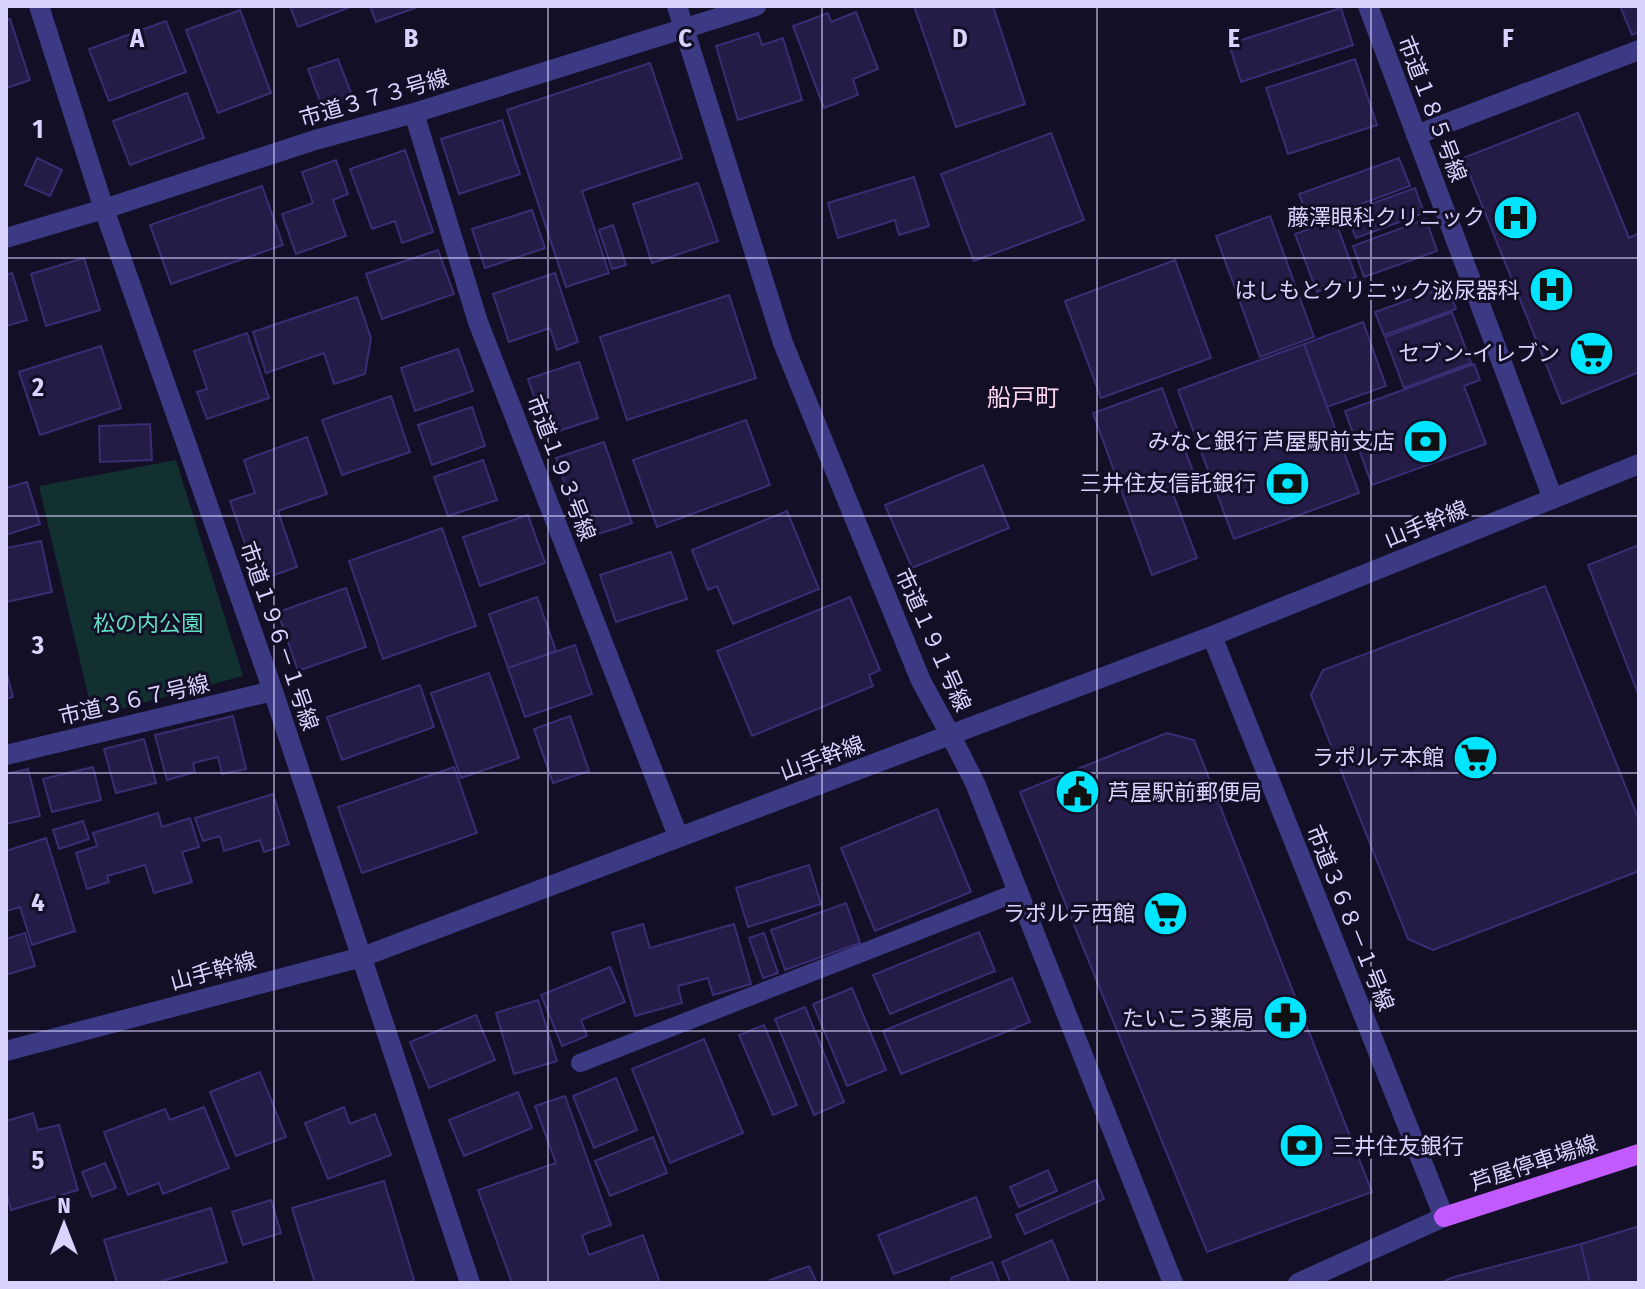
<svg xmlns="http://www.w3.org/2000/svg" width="1645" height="1289" viewBox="0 0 1645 1289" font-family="'Fira Sans Condensed','Noto Sans JP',sans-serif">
	<rect width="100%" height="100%" fill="#130f26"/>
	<path fill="#12302f" d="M176 460 243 676 93 716 39 486Z"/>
	<path fill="#241b47" stroke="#3b2d73" stroke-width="2" d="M290 6H353L298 27Z
		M370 6H414L415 8 376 22Z
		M914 6H993L1025 104 956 127Z
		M1620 6H1639V32L1632 35Z
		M1341 8 1353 45 1241 82 1229 44Z
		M240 10 271 93 218 113 186 30Z
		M856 12 878 69 853 79 858 95 824 108 793 26 828 13 831 22Z
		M10 19 30 80 6 88V20Z
		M166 21 186 72 109 101 89 49Z
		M758 33 762 45 783 38 802 100 738 120 716 46Z
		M338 59 353 98 323 109 308 69Z
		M1355 59 1377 125 1288 154 1266 88Z
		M650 63 682 158 582 191 609 273 566 287 507 110Z
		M187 93 204 138 130 165 113 121Z
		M1578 113 1629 238 1639 233V372L1562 404 1463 158Z
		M502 120 520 174 459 194 441 139Z
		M1051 133 1084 220 974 261 941 174Z
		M405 150 433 232 402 243 395 221 372 229 350 169Z
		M37 158 62 170 50 196 25 185Z
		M1399 158 1410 186 1310 223 1299 194Z
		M336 160 348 194 333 200 346 236 296 254 282 214 313 203 302 172Z
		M914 177 929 226 899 235 895 220 838 238 828 203Z
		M698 183 718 241 652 263 633 204Z
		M262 186 283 245 171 284 150 225Z
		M1415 188 1424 213 1356 238 1346 213Z
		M532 210 545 248 485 268 472 229Z
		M1270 216 1314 337 1260 357 1216 236Z
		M1426 219 1437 251 1364 277 1353 246Z
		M1335 220 1356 277 1317 292 1295 234Z
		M613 225 626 265 612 269 599 230Z
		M438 250 454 294 382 319 366 274Z
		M84 258 100 310 46 326 31 274Z
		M1175 260 1211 358 1101 398 1065 301Z
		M12 273 27 320 6 326V275Z
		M555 273 578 342 557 350 550 328 509 342 493 294Z
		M1447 286 1456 309 1384 335 1375 312Z
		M729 295 756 378 627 420 600 337Z
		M357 297 371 338 365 374 334 384 324 353 266 373 253 332Z
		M1452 312 1471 363 1404 388 1385 337Z
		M1363 322 1386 386 1327 407 1304 344Z
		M247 333 269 398 207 419 197 392 207 389 194 351Z
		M1304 344 1359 493 1234 539 1178 390Z
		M101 346 121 408 40 435 19 372Z
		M458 349 473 391 415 411 401 368Z
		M579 362 598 418 547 435 528 379Z
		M1474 364 1480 380 1464 386 1486 444 1372 485 1345 411Z
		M1162 388 1198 485 1173 494 1197 558 1152 575 1093 413Z
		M391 396 410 452 342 475 322 420Z
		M472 407 485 446 432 465 418 425Z
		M746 420 770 485 657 527 633 460Z
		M150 424 152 460 100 462 99 426Z
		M307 437 327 494 278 511 297 567 258 581 230 501 255 493 244 460Z
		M604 442 632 523 583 539 556 458Z
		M483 460 497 500 448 516 434 477Z
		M983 465 1009 528 912 568 885 505Z
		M27 482 40 524 6 535V488Z
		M787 511 819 589 733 624 717 586 708 590 692 550Z
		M528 515 545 563 480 586 463 537Z
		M442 528 476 626 383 659 349 561Z
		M41 541 52 592 6 602V548Z
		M1639 545V696L1588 565Z
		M671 552 687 599 616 622 600 575Z
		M1545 586 1639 820V871L1433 950 1408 939 1311 695 1323 670Z
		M346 588 366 647 298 671 278 612Z
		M537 597 556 651 508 668 489 614Z
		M850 597 880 670 869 675 873 686 752 736 717 651Z
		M575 645 592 694 525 717 508 668Z
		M6 670 13 697 6 699Z
		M489 673 519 758 461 778 431 693Z
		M420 685 434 727 342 760 327 717Z
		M233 716 246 769 222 774 218 757 193 763 195 772 167 780 155 735Z
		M570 716 589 771 553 783 534 729Z
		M1167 733 1194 740 1372 1192 1207 1252 1020 792Z
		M144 739 156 783 116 793 104 749Z
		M93 767 101 800 52 812 43 779Z
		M454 767 477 833 362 873 338 807Z
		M28 769 40 816 6 824V774Z
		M273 794 289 844 264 852 260 840 224 851 220 836 203 841 195 818Z
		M937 809 971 892 875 931 841 848Z
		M158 813 162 827 190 818 199 847 182 852 192 882 154 893 145 865 107 876 109 882 87 889 76 853 97 846 93 833Z
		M83 821 89 839 59 849 53 830Z
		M46 838 75 931 32 945 20 907 6 911V851Z
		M809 865 821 904 748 927 736 888Z
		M846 903 860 943 785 970 771 930Z
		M643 924 650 948 734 924 751 984 713 995 708 978 678 986 682 1003 635 1016 612 933Z
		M979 932 995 971 890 1014 873 975Z
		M25 933 35 966 6 975V939Z
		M764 933 778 973 763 978 749 938Z
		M610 967 625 1002 581 1020 587 1036 562 1046 541 995Z
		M1012 978 1030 1022 901 1074 883 1031Z
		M852 988 886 1070 847 1086 813 1004Z
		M538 1000 557 1061 514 1074 496 1013Z
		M805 1007 844 1102 814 1115 775 1019Z
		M476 1015 495 1060 429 1088 410 1042Z
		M764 1025 797 1105 773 1115 739 1035Z
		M704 1039 743 1133 670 1163 632 1069Z
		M260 1072 286 1137 236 1156 210 1092Z
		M616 1078 637 1130 594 1148 573 1096Z
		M518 1092 532 1128 464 1156 449 1120Z
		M565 1096 611 1225 582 1235 589 1255 643 1235 660 1283H512L478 1190 556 1163 535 1106Z
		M204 1107 229 1168 163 1194 159 1183 128 1195 104 1132 165 1109 170 1120Z
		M344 1107 350 1124 375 1114 391 1155 328 1179 305 1123Z
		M33 1113 38 1130 59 1125 78 1190 11 1210 6 1191V1121Z
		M653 1137 667 1173 610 1196 595 1161Z
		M105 1163 116 1188 92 1197 82 1172Z
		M1048 1170 1057 1191 1019 1207 1010 1187Z
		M1096 1180 1104 1199 1025 1234 1016 1215Z
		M384 1181 414 1280 406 1283H315L292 1208Z
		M976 1197 991 1237 894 1274 878 1235Z
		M271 1200 281 1233 243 1245 232 1212Z
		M211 1208 227 1262 155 1283H117L104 1240Z
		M1639 1226V1283H1590L1581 1244Z
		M1052 1240 1070 1283H1011L1002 1262Z
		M1581 1244 1590 1283H1440L1454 1277Z
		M992 1262 1000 1283H953L951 1278Z
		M809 1266 817 1283H771L770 1280Z"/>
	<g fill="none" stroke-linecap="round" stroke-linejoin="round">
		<path stroke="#3d3a85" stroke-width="18" d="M580 1063 1018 892"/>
		<path stroke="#3d3a85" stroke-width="20" d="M39 6 104 209 273 691 470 1283
			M677 6 783 343 921 681 951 736
			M1368 6 1553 499
			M414 113 478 322 678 836
			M1416 135 1639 50
			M6 238 104 209 315 140 414 113 756 6
			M6 755 273 691"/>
		<path stroke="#3d3a85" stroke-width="20" d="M1212 636 1444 1217 1298 1283
			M951 736 975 783 1173 1283
			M6 1051 362 957 1212 636 1639 464"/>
		<path stroke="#c25bff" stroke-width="20" d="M1444 1217 1639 1154"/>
	</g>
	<path fill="none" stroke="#d9d4ff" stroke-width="2" stroke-opacity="0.55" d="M274 6V1283M548 6V1283M822 6V1283M1097 6V1283M1371 6V1283M6 258H1639M6 516H1639M6 773H1639M6 1031H1639"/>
	<defs>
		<symbol id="hospital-disc" viewBox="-11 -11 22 22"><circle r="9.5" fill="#00e5ff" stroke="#130f26"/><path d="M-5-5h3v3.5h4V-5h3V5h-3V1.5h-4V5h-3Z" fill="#111"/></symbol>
		<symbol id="supermarket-disc" viewBox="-11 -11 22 22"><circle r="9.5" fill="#00e5ff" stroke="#130f26"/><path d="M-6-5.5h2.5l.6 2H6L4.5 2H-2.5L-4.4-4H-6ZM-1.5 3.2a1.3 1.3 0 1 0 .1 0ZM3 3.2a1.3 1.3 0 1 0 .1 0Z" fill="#111"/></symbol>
		<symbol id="bank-disc" viewBox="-11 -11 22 22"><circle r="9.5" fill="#00e5ff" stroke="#130f26"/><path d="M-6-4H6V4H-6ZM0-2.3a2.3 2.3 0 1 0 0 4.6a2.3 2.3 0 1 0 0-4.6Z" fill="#111"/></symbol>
		<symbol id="civic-disc" viewBox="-11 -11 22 22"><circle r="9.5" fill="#00e5ff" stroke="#130f26"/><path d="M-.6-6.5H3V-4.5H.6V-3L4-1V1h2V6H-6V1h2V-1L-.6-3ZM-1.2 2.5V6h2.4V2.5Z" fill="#111"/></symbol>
		<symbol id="pharmacy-disc" viewBox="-11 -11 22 22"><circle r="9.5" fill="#00e5ff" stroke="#130f26"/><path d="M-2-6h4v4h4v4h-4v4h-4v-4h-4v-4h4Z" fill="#111"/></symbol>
	</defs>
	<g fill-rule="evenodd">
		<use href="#hospital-disc" x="1490" y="192" width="51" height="51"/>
		<use href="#hospital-disc" x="1526" y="264" width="51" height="51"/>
		<use href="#supermarket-disc" x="1566" y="328" width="51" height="51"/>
		<use href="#bank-disc" x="1400" y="416" width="51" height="51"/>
		<use href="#bank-disc" x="1262" y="458" width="51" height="51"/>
		<use href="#supermarket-disc" x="1450" y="732" width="51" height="51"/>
		<use href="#civic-disc" x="1052" y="766" width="51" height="51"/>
		<use href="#supermarket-disc" x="1140" y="888" width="51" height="51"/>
		<use href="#pharmacy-disc" x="1260" y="992" width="51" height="51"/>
		<use href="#bank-disc" x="1276" y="1120" width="51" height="51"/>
	</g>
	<g text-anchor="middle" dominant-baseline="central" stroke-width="6" stroke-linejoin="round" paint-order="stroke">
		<g font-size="22" fill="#d9d4ff" stroke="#130f26">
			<text transform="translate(374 98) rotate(-16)">市道３７３号線</text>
			<text transform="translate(1432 109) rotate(69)">市道１８５号線</text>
			<text transform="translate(561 468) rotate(69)">市道１９３号線</text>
			<text transform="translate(1426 524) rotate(-22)">山手幹線</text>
			<text transform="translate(279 636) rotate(71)">市道１９６－１号線</text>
			<text transform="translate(933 640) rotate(66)">市道１９１号線</text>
			<text transform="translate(134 700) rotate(-13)">市道３６７号線</text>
			<text transform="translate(822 758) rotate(-20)">山手幹線</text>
			<text transform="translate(1350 918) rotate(68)">市道３６８－１号線</text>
			<text transform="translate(213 971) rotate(-15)">山手幹線</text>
			<text transform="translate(1534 1163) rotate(-18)">芦屋停車場線</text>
		</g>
		<g font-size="22" fill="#d9d4ff" stroke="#130f26" text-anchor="end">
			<text x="1485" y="217">藤澤眼科クリニック</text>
			<text x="1520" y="290">はしもとクリニック泌尿器科</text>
			<text x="1560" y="353">セブン-イレブン</text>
			<text x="1395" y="441">みなと銀行 芦屋駅前支店</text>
			<text x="1256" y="483">三井住友信託銀行</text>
			<text x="1444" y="757">ラポルテ本館</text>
			<text x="1108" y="792" text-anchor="start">芦屋駅前郵便局</text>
			<text x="1135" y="913">ラポルテ西館</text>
			<text x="1254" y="1018">たいこう薬局</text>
			<text x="1332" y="1146" text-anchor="start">三井住友銀行</text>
		</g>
		<g font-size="22" fill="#5fe0c0" stroke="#130f26">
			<text x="148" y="623">松の内公園</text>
		</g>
		<g font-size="24" fill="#ffd6f0" stroke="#130f26">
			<text x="1023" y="398">船戸町</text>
		</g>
	</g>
	<g font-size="26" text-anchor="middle" font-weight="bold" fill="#d9d4ff" stroke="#130f26" stroke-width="6" stroke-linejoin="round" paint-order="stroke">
		<text x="137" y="47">A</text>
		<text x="411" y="47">B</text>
		<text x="685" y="47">C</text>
		<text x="960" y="47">D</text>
		<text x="1234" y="47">E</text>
		<text x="1508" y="47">F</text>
		<text x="38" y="138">1</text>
		<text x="38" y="396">2</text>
		<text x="38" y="654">3</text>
		<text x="38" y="911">4</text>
		<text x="38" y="1169">5</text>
	</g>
	<rect width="1645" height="1289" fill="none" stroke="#d9d4ff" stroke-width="16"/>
	<g transform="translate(64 1225)" stroke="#130f26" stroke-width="6" paint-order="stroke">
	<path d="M0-6L14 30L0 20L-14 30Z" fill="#d9d4ff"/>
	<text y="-12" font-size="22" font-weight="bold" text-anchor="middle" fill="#d9d4ff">N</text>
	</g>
</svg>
